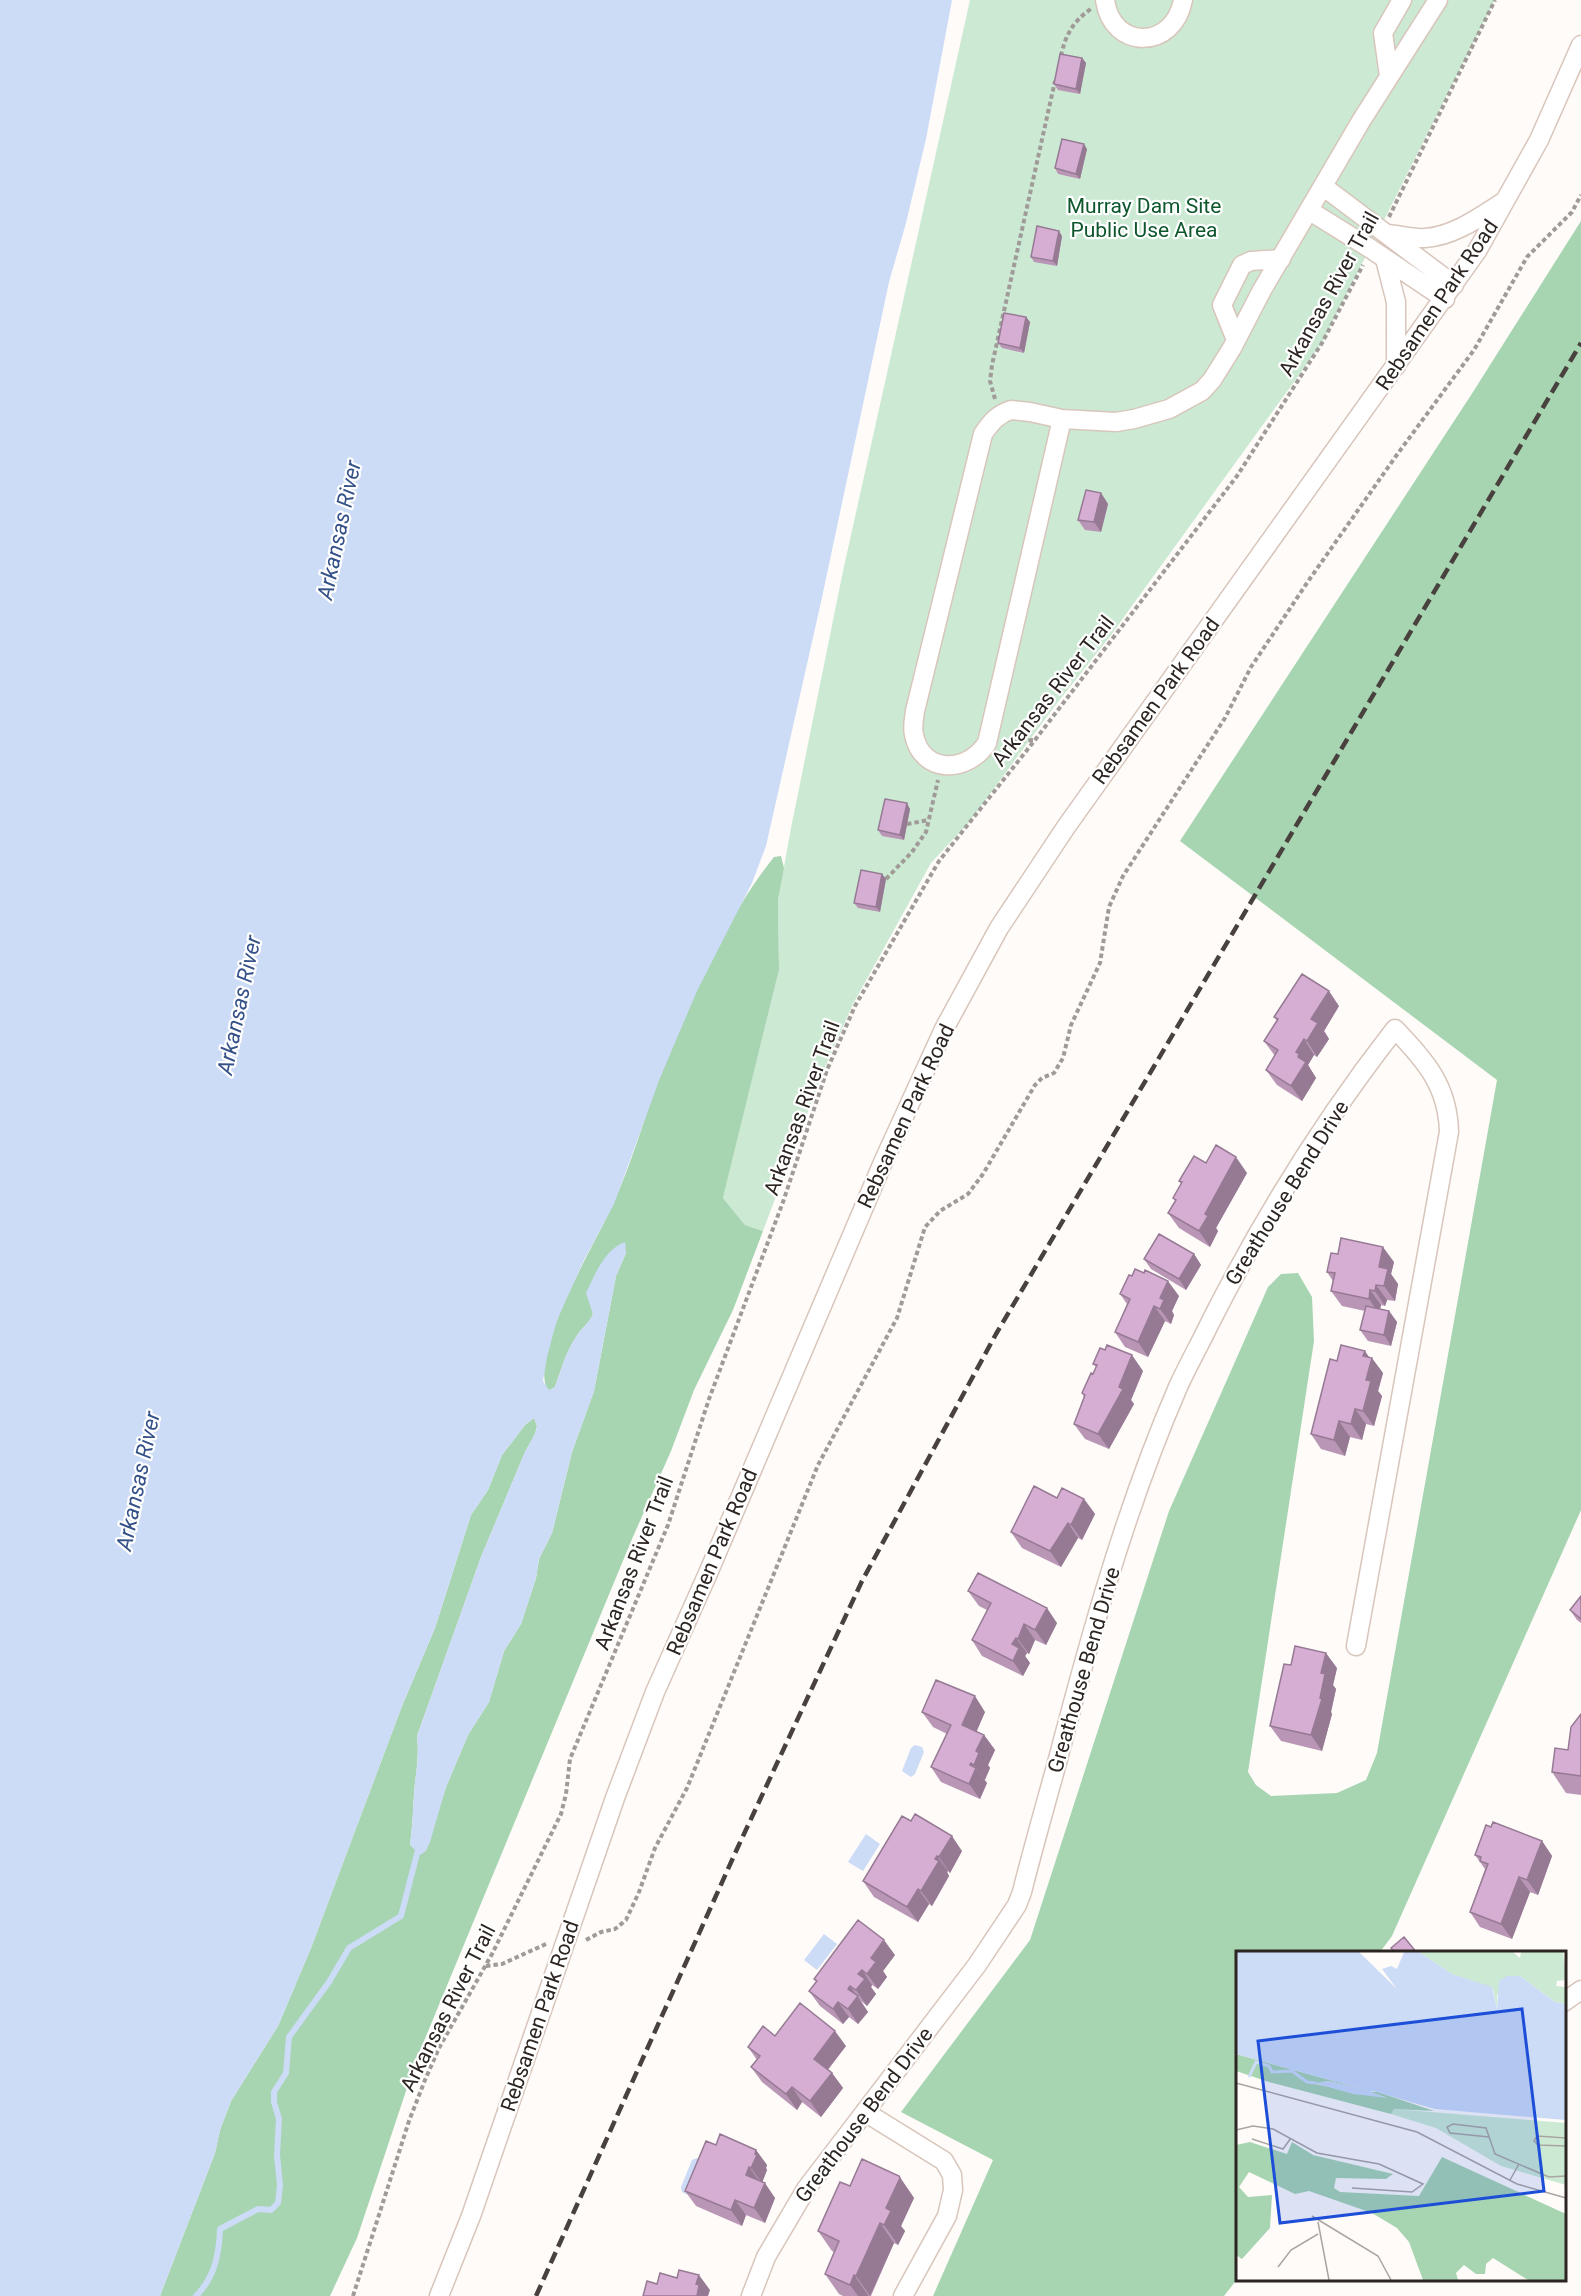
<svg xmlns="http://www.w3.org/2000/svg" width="1581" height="2296" viewBox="0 0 1581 2296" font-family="Roboto,sans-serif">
	<rect width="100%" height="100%" fill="#fefbf8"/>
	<path fill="#ccead3" d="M970 0H1495L1322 343 1111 635 1054 707 970 821 931 863 853 1004 823 1072 763 1231 745 1225 723 1198 779 970 778 900 791 828 843 571Z"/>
	<path fill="#a7d4b1" d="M1581 221V1510L1392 1936 1380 1952H1238V2278L1224 2296H933L993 2160 901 2112 1030 1940 1169 1511 1268 1287 1281 1274 1298 1273 1312 1297 1314 1341 1248 1772 1256 1785 1271 1796 1337 1793 1366 1780 1377 1753 1497 1080 1180 841 1473 392Z
		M781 856 784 868 778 900 779 970 723 1198 745 1225 763 1231 733 1310 694 1390 671 1451 632 1539 417 2058 357 2238 330 2296H160L215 2153 220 2130 231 2101 278 2026 311 1948 402 1706 435 1628 471 1515 488 1490 502 1455 525 1425 534 1418 537 1426 535 1434 525 1452 481 1557 417 1736C419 1753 417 1767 415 1783 413 1804 413 1825 410 1845L426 1850 446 1787 468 1735 489 1702 504 1651 521 1624 536 1578 539 1559 552 1533 572 1452 594 1391 616 1276 626 1253 604 1261 587 1293 593 1314C589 1324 581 1328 576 1337 566 1352 561 1370 555 1387L548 1391C527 1353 598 1240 614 1202 632 1162 644 1119 659 1078 687 1007 726 916 774 857Z"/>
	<path fill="#ccdbf6" d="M0 0H952L926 139 906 223 889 282 821 602 766 846 752 883 697 991 660 1078 614 1204 584 1260 557 1320 547 1357 543 1381 549 1390 555 1387C561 1370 566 1352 576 1337 581 1328 589 1324 593 1314L586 1293C595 1274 605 1249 625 1242L626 1253 616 1276 594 1391 572 1452 552 1533 539 1559 536 1578 521 1624 504 1651 489 1702 468 1735 446 1787 430 1842 426 1851 420 1855 410 1845C413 1825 413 1804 415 1783 417 1766 419 1754 417 1736L481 1557 525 1452 535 1434 537 1426 534 1418 525 1425 502 1455 488 1490 471 1515 435 1628 402 1706 311 1948 278 2026 231 2101 220 2130 215 2153 160 2296H0Z
		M915 1745 922 1747 924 1752 915 1774 911 1777 902 1771 911 1748Z
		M866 1834 880 1844 863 1871 848 1862Z
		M824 1934 837 1944 817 1970 804 1960Z
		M697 2158 706 2162 688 2195 682 2192 681 2187 692 2160Z"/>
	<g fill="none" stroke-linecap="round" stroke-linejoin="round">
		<path stroke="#ccdbf6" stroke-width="6" d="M196 2296C215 2277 219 2254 220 2229L258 2209 271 2210 278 2203 280 2185 277 2155 279 2119 274 2102V2092L286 2073 289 2037 329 1982 349 1948 401 1916 419 1846"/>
		<defs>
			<path id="minor" d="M1105 0C1112 51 1174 50 1183 0
				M1389 76 1383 33 1402 0
				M1324 187 1454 285
				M1310 211 1371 249 1445 299
				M1388 234C1400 235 1413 239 1425 238 1455 236 1481 216 1505 201
				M1385 259 1396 302V366
				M1236 340 1222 305 1242 265 1251 261 1281 259
				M1062 419 987 743C967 774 922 774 914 735 912 727 914 719 915 711L983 434C991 422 998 414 1011 410L1030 412 1062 419 1116 422 1134 419 1169 409 1202 391 1212 380 1232 348 1262 290 1361 121 1438 0
				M1564 2002 1581 1990
				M865 2112 944 2161 952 2175 953 2190 947 2216 903 2296
				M439 2296 471 2216 615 1798 655 1692 709 1571 884 1160 944 1029 999 928 1066 827 1477 251 1539 140 1581 45
				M751 2296 766 2257 806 2189 977 1965 1017 1905 1022 1892C1033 1848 1046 1803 1058 1759 1091 1633 1126 1507 1178 1387 1188 1365 1200 1344 1210 1323 1262 1220 1324 1120 1395 1029 1425 1060 1448 1086 1449 1132L1356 1646"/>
		</defs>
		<use href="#minor" stroke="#d8c5bb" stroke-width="21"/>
		<path stroke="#a09b98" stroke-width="4" stroke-dasharray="4.5 3" stroke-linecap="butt" d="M1061 56C1065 36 1073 21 1091 9
			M1389 217 1495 0
			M995 399 990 381 992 365 1055 81
			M1006 742 1034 740
			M907 824 929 820
			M886 879 912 852 926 832 938 780
			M586 1940 601 1932 615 1929 626 1920 639 1892 655 1848 687 1788 818 1465 897 1318 925 1227 940 1211 968 1194 983 1174 1035 1085 1042 1078 1054 1073 1063 1058 1071 1025 1100 963 1109 907 1123 876 1225 718 1251 667 1309 580 1396 456 1474 350 1527 257 1572 212 1581 195
			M486 1966 502 1964 546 1944
			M353 2296 409 2121 425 2080 439 2048 492 1954 561 1814 566 1794 570 1759 668 1525 709 1399 783 1202 827 1070 855 1006 939 861 1035 740 1237 476 1322 343 1363 265"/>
		<use href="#minor" stroke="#fff" stroke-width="18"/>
		<path stroke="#48413d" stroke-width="4.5" stroke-dasharray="12 6" stroke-linecap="butt" d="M536 2296 737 1849 862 1581 996 1334 1581 343"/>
	</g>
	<path fill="#b996b5" d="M1082 58 1086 63 1080 94 1058 90 1054 84Z
		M1087 149 1080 179 1058 174 1055 168Z
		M1062 236 1057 266 1034 262 1031 257Z
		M1026 317 1030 322 1024 353 1002 348 998 343Z
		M1101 493 1108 504 1101 532 1085 530 1078 520Z
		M910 809 904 840 882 836 878 830Z
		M882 874 886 879 880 912 858 908 854 903Z
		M1339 1006 1324 1031 1329 1039 1317 1057 1314 1055 1308 1065 1316 1078 1302 1101 1277 1085 1266 1070 1275 1056 1264 1041 1277 1021 1274 1017Z
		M1206 1163 1247 1173 1216 1228 1218 1231 1210 1247 1179 1228 1168 1213 1175 1201 1173 1198 1181 1184 1179 1181Z
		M1194 1254 1201 1265 1186 1290 1151 1269 1144 1259Z
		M1394 1262 1391 1274 1398 1284 1395 1301 1387 1300 1385 1306 1381 1305 1380 1309 1389 1311 1397 1322 1391 1346 1368 1341 1360 1330 1365 1311 1342 1306 1331 1291 1333 1281 1327 1272Z
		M1120 1294 1179 1296 1172 1311 1174 1315 1171 1324 1165 1321 1148 1357 1125 1347 1115 1332 1127 1304Z
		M1369 1357 1383 1373 1378 1391 1382 1396 1374 1426 1366 1424 1362 1440 1350 1437 1345 1456 1321 1449 1311 1434 1337 1361Z
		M1093 1364 1143 1371 1131 1400 1134 1404 1109 1449 1085 1439 1074 1424 1084 1397 1082 1393 1096 1367Z
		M1057 1498 1084 1499 1095 1514 1082 1540 1078 1538 1061 1567 1022 1548 1011 1532Z
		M968 1591 1057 1623 1046 1645 1035 1640 1029 1654 1027 1653 1025 1656 1030 1663 1023 1676 982 1656 972 1640 987 1610 979 1606Z
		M1581 1596V1623L1577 1620 1570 1610Z
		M1291 1665 1337 1668 1333 1685 1336 1689 1331 1712 1332 1714 1322 1751 1281 1741 1270 1726Z
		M922 1712H985L976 1731 984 1735 995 1750 988 1765 990 1768 984 1780 987 1783 980 1799 941 1782 931 1767 947 1734 933 1727Z
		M1581 1714V1795L1566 1793 1552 1772 1568 1750Z
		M902 1816 962 1851 950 1873 948 1871 947 1872 949 1876 932 1906 929 1904 918 1922 874 1897 863 1881Z
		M1542 1841 1552 1856 1538 1895 1530 1892 1512 1939 1480 1927 1470 1912 1485 1869 1475 1855Z
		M895 1955 883 1971 887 1977 878 1989 872 1985 871 1987 876 1994 867 2006 861 2001 868 2012 858 2024 849 2017 843 2024 820 2006 809 1991 816 1982 814 1979Z
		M775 2036 846 2046 828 2070 832 2073 843 2088 821 2117 802 2102 797 2110 762 2082 751 2067 757 2060 748 2047Z
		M716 2145 756 2150 767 2165 766 2168 767 2170 762 2182 775 2198 765 2223 746 2215 742 2226 696 2206 685 2191Z
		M899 2176 914 2198 901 2226 905 2231 898 2245 894 2243 871 2296H843L839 2294 825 2274 834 2252 832 2251 818 2231 850 2186Z"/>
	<path fill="#967a94" d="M1082 58 1086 63 1080 94 1076 89Z
		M1084 144 1087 149 1080 179 1076 174Z
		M1059 231 1062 236 1057 266 1053 261Z
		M1026 317 1030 322 1024 353 1020 348Z
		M1101 493 1108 504 1101 532 1094 522Z
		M907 803 910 809 904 840 900 835Z
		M882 874 886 879 880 912 876 907Z
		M1329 991 1339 1006 1324 1031 1329 1039 1317 1057 1307 1041 1311 1019Z
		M1304 1039 1314 1055 1308 1065 1316 1078 1302 1101 1291 1086 1298 1057 1296 1052Z
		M1236 1157 1247 1173 1216 1228 1218 1231 1210 1247 1199 1231 1205 1214Z
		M1383 1247 1394 1262 1391 1274 1398 1284 1395 1301 1384 1286 1379 1267Z
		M1194 1254 1201 1265 1186 1290 1179 1279Z
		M1168 1281 1179 1296 1172 1311 1174 1315 1171 1324 1160 1309V1298Z
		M1376 1285 1387 1300 1385 1306 1375 1291Z
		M1370 1290 1381 1305 1379 1314 1369 1299Z
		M1154 1306 1165 1321 1148 1357 1138 1342Z
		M1389 1311 1397 1322 1391 1346 1384 1335Z
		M1365 1351 1371 1360 1372 1358 1383 1373 1378 1391 1382 1396 1374 1426 1363 1411V1356Z
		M1132 1355 1143 1371 1131 1400 1134 1404 1109 1449 1098 1434Z
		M1355 1409 1366 1424 1362 1440 1351 1424Z
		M1339 1421 1350 1437 1345 1456 1334 1440Z
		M1084 1499 1095 1514 1082 1540 1071 1525Z
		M1068 1523 1078 1538 1061 1567 1050 1551Z
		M1047 1608 1057 1623 1046 1645 1035 1630Z
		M1024 1624 1035 1640 1029 1654 1018 1639Z
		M1016 1638 1027 1653 1025 1656 1030 1663 1023 1676 1013 1661 1012 1644Z
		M1326 1653 1337 1668 1333 1685 1336 1689 1331 1712 1332 1714 1322 1751 1311 1735 1320 1698 1321 1673Z
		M975 1696 985 1712 973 1740 962 1725Z
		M984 1735 995 1750 988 1765 990 1768 985 1780 974 1765 976 1751Z
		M971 1763 975 1769 976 1768 987 1783 980 1799 969 1784Z
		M952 1836 962 1851 950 1873 939 1857Z
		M1542 1841 1552 1856 1538 1895 1527 1880Z
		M937 1856 948 1871 947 1872 949 1876 932 1906 921 1891Z
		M1519 1877 1530 1892 1512 1939 1501 1924Z
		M918 1889 929 1904 918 1922 907 1907Z
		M884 1940 895 1955 883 1971 887 1977 878 1989 867 1974 871 1958Z
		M862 1970 872 1985 871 1987 876 1994 867 2006 856 1990 858 1974Z
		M850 1986 868 2012 858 2024 848 2009V1989Z
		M838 2002 849 2017 843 2024 833 2009Z
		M835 2031 846 2046 824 2074 814 2059Z
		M832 2073 843 2088 821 2117 810 2101Z
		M792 2087 802 2102 797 2110 786 2094Z
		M756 2150 767 2165 766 2168 767 2170 762 2183 751 2168Z
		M749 2167 760 2182 746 2175Z
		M899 2176 914 2198 901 2226 905 2231 898 2245 884 2225 886 2208Z
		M765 2183 775 2198 765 2223 754 2208Z
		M735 2200 746 2215 742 2226 731 2210Z
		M880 2223 894 2243 870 2296 856 2276Z
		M699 2275 710 2290 708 2296H697L696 2284Z
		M854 2275 868 2295V2296H858L850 2285Z"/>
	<path fill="#d7aed3" stroke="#967a94" stroke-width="1.5" d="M1060 54 1082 58 1076 89 1054 84Z
		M1062 139 1084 144 1076 174 1055 168Z
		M1037 226 1059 231 1053 261 1031 257Z
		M1004 313 1026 317 1020 348 998 343Z
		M1086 490 1101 493 1094 522 1078 520Z
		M885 799 907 803 900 835 878 830Z
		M861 870 882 874 876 907 854 903Z
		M1302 974 1329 991 1311 1019 1318 1023 1307 1041 1304 1039 1296 1052 1299 1054 1298 1057 1306 1062 1291 1086 1266 1070 1278 1050 1264 1041 1278 1019 1274 1017Z
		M1216 1145 1236 1157 1205 1214 1208 1216 1199 1231 1168 1213 1176 1200 1173 1198 1182 1182 1179 1181 1194 1156 1206 1163Z
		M1159 1234 1194 1254 1179 1279 1144 1259Z
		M1341 1238 1383 1247 1379 1267 1388 1269 1384 1286 1376 1285 1375 1291 1370 1290 1369 1299 1331 1291 1335 1273 1327 1272 1331 1253 1338 1254Z
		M1135 1269 1144 1273 1145 1270 1168 1281 1160 1298 1164 1300 1160 1309 1154 1306 1138 1342 1115 1332 1130 1299 1120 1294 1129 1275 1132 1276Z
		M1366 1306 1389 1311 1384 1335 1360 1330Z
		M1107 1345 1132 1355 1119 1387 1123 1389 1098 1434 1074 1424 1085 1395 1082 1393 1091 1373 1093 1374 1097 1365 1093 1364 1100 1348 1105 1350Z
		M1341 1345 1365 1351 1363 1356 1372 1358 1366 1380 1371 1381 1363 1411 1355 1409 1351 1424 1339 1421 1334 1440 1311 1434 1330 1359 1337 1361Z
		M1034 1486 1057 1498 1062 1488 1084 1499 1071 1525 1068 1523 1050 1551 1011 1532Z
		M978 1573 1047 1608 1035 1630 1024 1624 1018 1639 1016 1638 1012 1644 1019 1648 1013 1661 972 1640 991 1603 968 1591Z
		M1581 1596V1619L1570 1610Z
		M1295 1646 1326 1653 1321 1673 1325 1674 1320 1698 1322 1699 1311 1735 1270 1726 1284 1664 1291 1665Z
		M936 1680 975 1696 962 1725 984 1735 976 1751 979 1753 974 1765 971 1763 970 1765 976 1768 969 1784 931 1767 951 1725 922 1712Z
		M1581 1714V1776L1552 1772 1555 1748 1568 1750 1571 1727Z
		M915 1814 952 1836 939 1857 937 1856 935 1859 939 1861 921 1891 918 1889 907 1907 863 1881 902 1816 911 1821Z
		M1493 1822 1542 1841 1527 1880 1519 1877 1501 1924 1470 1912 1488 1864 1480 1861 1481 1857 1475 1855 1486 1825 1491 1827Z
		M858 1920 884 1940 871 1958 876 1962 867 1974 862 1970 858 1974 865 1979 856 1990 850 1986 848 1989 858 1996 848 2009 838 2002 833 2009 809 1991 817 1981 814 1979Z
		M1404 1937 1417 1953H1395L1391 1948Z
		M800 2003 835 2031 814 2059 832 2073 810 2101 792 2087 786 2094 751 2067 760 2056 748 2047 763 2026 775 2036Z
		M720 2134 756 2150 755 2154 757 2155 751 2168 749 2167 746 2175 765 2183 754 2208 735 2200 731 2210 685 2191 706 2141 716 2145Z
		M862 2159 899 2176 900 2178 886 2208 891 2211 884 2225 880 2223 856 2276 854 2275 850 2285 825 2274 839 2241 818 2231 840 2182 850 2186Z
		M679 2270 699 2275 696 2284 699 2285 697 2296H643L647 2281 657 2284 660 2273 677 2278Z"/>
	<g text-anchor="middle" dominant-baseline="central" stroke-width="4.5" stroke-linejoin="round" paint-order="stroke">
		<g font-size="21" fill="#0e562c" stroke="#fff">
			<text x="1144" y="206">Murray Dam Site<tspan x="1144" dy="24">Public Use Area</tspan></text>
		</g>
		<g font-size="21" fill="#2c2521" stroke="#fff">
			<text transform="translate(1329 294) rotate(-61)">Arkansas River Trail</text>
			<text transform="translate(1437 305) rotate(-56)">Rebsamen Park Road</text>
			<text transform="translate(1053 691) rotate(-52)">Arkansas River Trail</text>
			<text transform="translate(1156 701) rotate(-54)">Rebsamen Park Road</text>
			<text transform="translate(802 1108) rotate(-70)">Arkansas River Trail</text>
			<text transform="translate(906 1116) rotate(-65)">Rebsamen Park Road</text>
			<text transform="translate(1287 1193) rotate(-58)">Greathouse Bend Drive</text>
			<text transform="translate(712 1562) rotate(-67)">Rebsamen Park Road</text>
			<text transform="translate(634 1563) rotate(-69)">Arkansas River Trail</text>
			<text transform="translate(1084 1670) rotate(-74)">Greathouse Bend Drive</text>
			<text transform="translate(448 2008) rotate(-63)">Arkansas River Trail</text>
			<text transform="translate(540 2016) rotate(-71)">Rebsamen Park Road</text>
			<text transform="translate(864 2115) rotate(-53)">Greathouse Bend Drive</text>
		</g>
		<g font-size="22" font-style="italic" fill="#345188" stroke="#fff">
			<text transform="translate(339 530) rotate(-78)">Arkansas River</text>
			<text transform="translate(239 1005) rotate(-78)">Arkansas River</text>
			<text transform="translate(138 1481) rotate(-78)">Arkansas River</text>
		</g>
	</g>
	<g transform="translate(1236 1951)">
		<rect width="330" height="330" fill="#fefbf8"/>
		<path d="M183 1H277L284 7 285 1H327L330 29 321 30 320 35 330 36V53L319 51 284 25 261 44V58L257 38 216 23ZM158 158 330 172V234L265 215 200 177 155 163Z" fill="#ccead3"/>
		<path d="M0 103 130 139 92 130 79 133 151 147 134 141H142L198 160 158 158 155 163 33 131 0 120ZM14 191 51 203 56 191 77 204 157 223 150 228 100 227 98 237 104 241 183 245 206 206 330 263V329H292L257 307 250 313 249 323H240L228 314 220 322 222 329H187L173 291 161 277 136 262 73 240 59 243 13 221 3 236 12 246 36 244 34 277 6 308 0 304V194Z" fill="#a7d4b1"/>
		<path d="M0 1H123L161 38 146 18 155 15 161 18 168 1H183L216 23 256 36 261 58 263 30 271 25H284L319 51 330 53V169L199 158 137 140 134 141 152 147 117 143 78 132 92 130 130 139 0 103Z" fill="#ccdbf6"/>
		<path fill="none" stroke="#ccdbf6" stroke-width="3" d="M13 126 20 111 33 115 36 121 56 120 71 131 80 132"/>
		<path fill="none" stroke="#aaa5a2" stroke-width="1.5" d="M0 132 181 181 281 233 330 247M0 179 17 175 37 178 81 202 143 213 187 233 176 241 116 237M253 186 214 182 211 176 217 173 250 177 259 203 313 226 330 225M330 187 301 185 298 190 302 194 330 195M16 188 47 198 55 187M274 229 283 213M76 265 142 305 155 329M82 271 93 329M42 316 55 299 82 283"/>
		<path fill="#1d4ed8" fill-opacity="0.15" stroke="#1d4ed8" stroke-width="3" d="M286 58 308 240 44 272 22 90Z"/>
		<rect width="330" height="330" fill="none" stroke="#2c2521" stroke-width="3"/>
	</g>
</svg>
